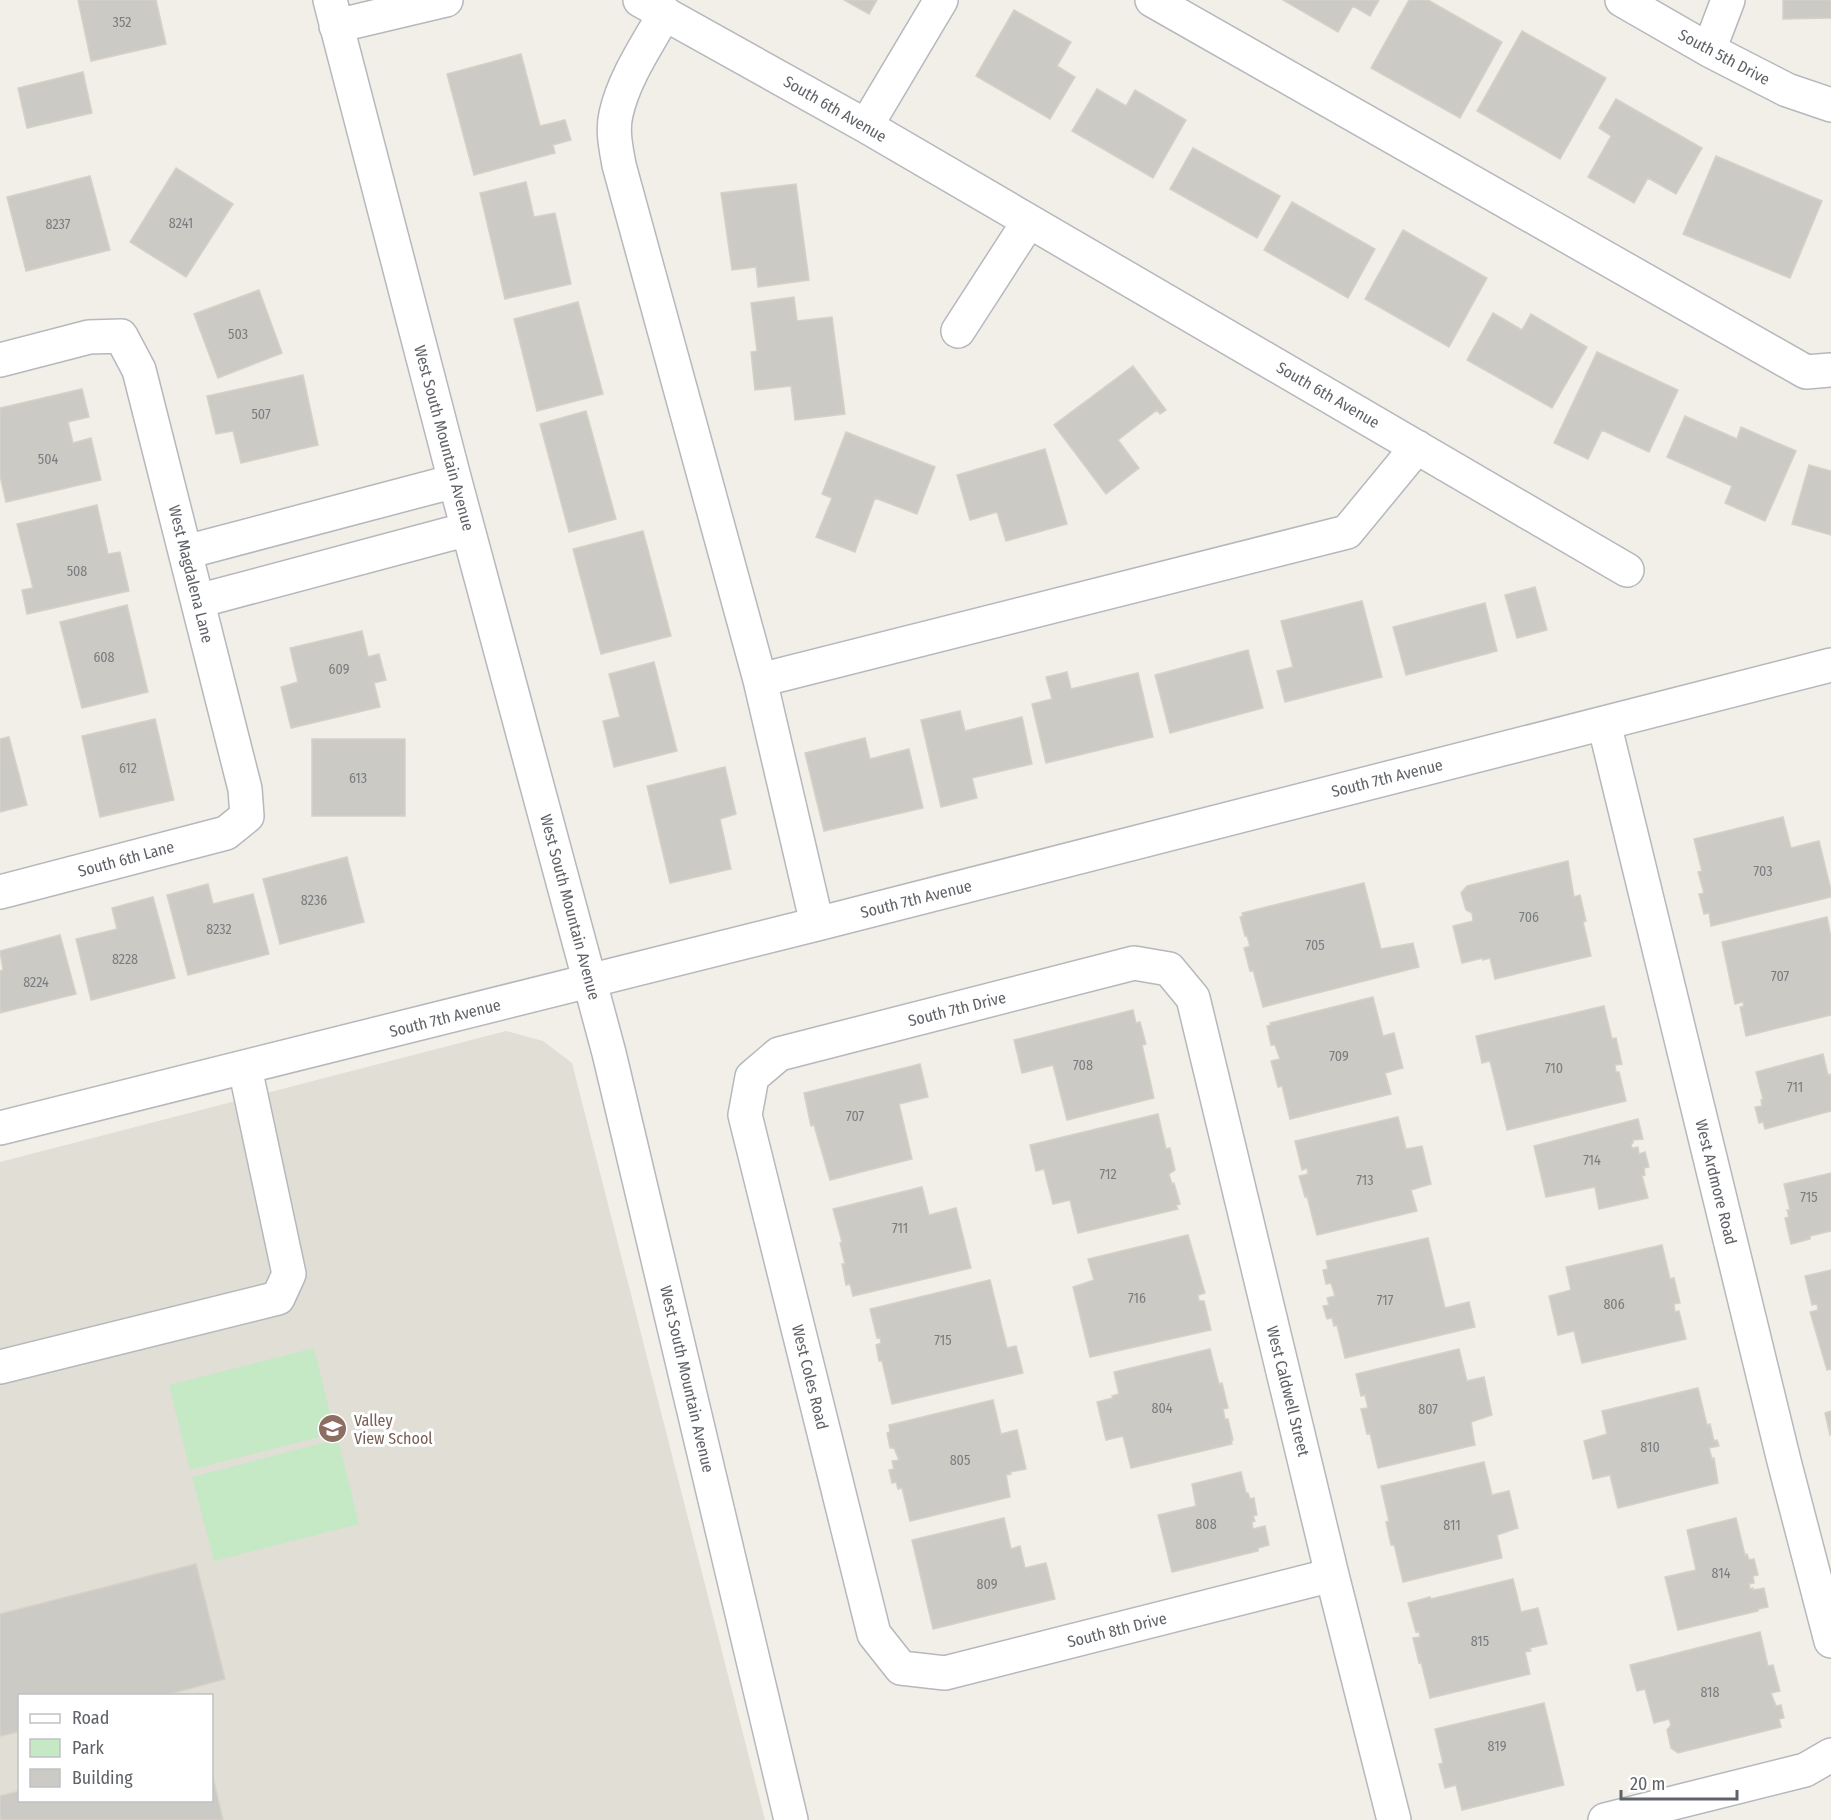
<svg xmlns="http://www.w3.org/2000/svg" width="1831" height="1820" viewBox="0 0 1831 1820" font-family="'Fira Sans Condensed',sans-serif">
	<rect width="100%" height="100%" fill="#f1efe8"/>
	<path fill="#e1ded6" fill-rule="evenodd" d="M506 1031 543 1041 572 1063 765 1820H0V1162ZM20 1696H212V1800H20Z"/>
	<path fill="#c5e8c5" d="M314 1348 335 1433 190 1470 169 1385Z
		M338 1439 359 1524 214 1561 192 1477Z"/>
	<path fill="#cccac5" stroke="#d6d1c6" stroke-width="1.5" d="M78 0H156L166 44 91 61Z
		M844 0H877L869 14Z
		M1283 0H1379L1370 16 1353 6 1338 32Z
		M1409 0H1428L1502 42 1460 118 1371 68Z
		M1783 0H1831V18L1783 19Z
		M1014 10 1071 42 1057 66 1075 77 1050 119 976 76Z
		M1522 31 1606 78 1560 159 1477 111Z
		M521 54 540 126 565 120 571 140 553 145 555 153 474 175 447 74Z
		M83 72 92 113 27 128 18 88Z
		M1097 89 1126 106 1135 90 1186 120 1153 178 1072 131Z
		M1616 99 1702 148 1676 194 1648 178 1634 203 1588 177 1611 136 1599 128Z
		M1193 148 1280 196 1257 238 1170 189Z
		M1716 156 1822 201 1790 278 1683 234Z
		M176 168 233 204 186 277 130 242Z
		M90 176 110 250 26 271 7 197Z
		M526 182 534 217 555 213 571 284 505 299 480 193Z
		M796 184 809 280 758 287 756 267 732 270 721 193Z
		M1292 202 1375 249 1348 298 1264 250Z
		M1403 230 1487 278 1449 347 1365 299Z
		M259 290 282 353 218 378 194 314Z
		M794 297 797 321 832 317 845 414 795 420 791 386 755 390 751 352 757 351 751 303Z
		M578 302 603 394 537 411 514 319Z
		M1493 313 1522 330 1531 314 1587 347 1552 408 1467 360Z
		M1597 352 1678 390 1649 452 1602 430 1588 459 1554 443Z
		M1133 366 1166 410 1160 414 1157 410 1118 440 1139 468 1106 494 1054 425Z
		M303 375 318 445 241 463 233 431 216 434 207 396Z
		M82 389 89 417 68 422 73 443 91 438 101 480 6 502 0 476V408Z
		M586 411 616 519 569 532 540 424Z
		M1685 416 1737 439 1741 427 1796 451 1765 521 1725 503 1732 486 1667 457Z
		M846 432 935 467 917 514 875 498 855 552 816 537 832 498 822 494Z
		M1045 449 1067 524 1006 541 997 512 970 520 957 475Z
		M1809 465 1831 471V535L1792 524Z
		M97 505 108 554 120 552 129 591 27 614 22 590 33 588 17 524Z
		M643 531 671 636 601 654 573 549Z
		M1535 587 1547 630 1517 638 1505 595Z
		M1362 601 1382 677 1285 702 1277 671 1293 667 1281 621Z
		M1485 603 1497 651 1406 675 1393 627Z
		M127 605 148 692 82 708 60 622Z
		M362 631 368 657 379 654 386 680 374 683 380 707 291 728 281 687 298 682 290 648Z
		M1248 650 1263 708 1170 733 1155 675Z
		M654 662 677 751 614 767 603 721 620 717 609 674Z
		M1067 672 1071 689 1138 673 1153 737 1046 763 1032 704 1052 699 1046 677Z
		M960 711 965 731 1022 717 1032 764 972 778 977 798 941 807 921 720Z
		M155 719 174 800 100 817 82 736Z
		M9 737 27 805 0 812V739Z
		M865 738 870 759 909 749 923 808 824 831 805 753Z
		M312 739H405V816H312Z
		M725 767 736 814 720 819 731 869 670 883 647 786Z
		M1783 817 1791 848 1819 841 1831 890V897L1711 926 1709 913 1704 914 1699 894 1704 893 1698 872 1702 871 1694 839Z
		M347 857 364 922 280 944 263 879Z
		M1568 861 1574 897 1580 895 1586 921 1583 922 1591 956 1495 979 1490 958 1483 960V958L1462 963 1453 926 1473 921 1472 913 1466 910 1461 893 1467 886Z
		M1364 883 1381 949 1413 943 1419 967 1263 1007 1253 970 1250 971 1244 948 1250 946 1247 936H1245L1240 917 1243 916 1242 913Z
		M208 884 213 904 253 894 269 954 188 975 167 895Z
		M153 897 175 978 91 1000 76 939 117 929 112 908Z
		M1827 917 1831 937V1015L1746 1036 1740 1007 1744 1006 1743 1002 1735 1004 1722 942Z
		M60 935 76 994 0 1013V971L3 970 0 951Z
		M1373 997 1383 1036 1394 1033 1403 1068 1385 1073 1391 1094 1290 1119 1282 1086 1278 1087 1271 1061 1280 1059 1275 1045H1271L1267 1026 1271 1025 1270 1023Z
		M1604 1006 1612 1039 1616 1038 1622 1064 1615 1065 1616 1072H1619L1626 1101 1507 1130 1490 1061 1482 1063 1476 1036Z
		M1133 1010 1136 1023 1140 1022 1146 1044 1142 1045 1154 1098 1067 1120 1053 1065 1022 1073 1014 1040Z
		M1823 1054 1828 1075 1831 1074V1111L1765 1129 1763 1122 1759 1123 1755 1107 1762 1106 1761 1100 1763 1099 1756 1072Z
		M920 1064 928 1097 899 1104 912 1159 830 1180 814 1125 811 1126 804 1093Z
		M1158 1114 1166 1149 1170 1148 1175 1170 1169 1174 1172 1184 1174 1183 1180 1204 1176 1205 1178 1209 1078 1233 1070 1200 1053 1204 1044 1169 1036 1171 1030 1145Z
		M1398 1117 1406 1149 1422 1146 1431 1184 1411 1190 1417 1211 1317 1235 1307 1196 1305 1197 1299 1176 1308 1174 1307 1168 1302 1170 1295 1141Z
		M1638 1119 1643 1139 1633 1140V1143L1631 1144 1632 1148 1638 1147 1639 1154 1645 1152 1649 1167 1644 1168 1645 1175 1642 1176 1648 1198 1599 1209 1595 1187 1546 1197 1534 1146Z
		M1831 1173V1231L1810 1236V1239L1791 1244 1785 1218 1789 1217 1787 1210H1790L1784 1184Z
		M922 1187 929 1215 956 1208 971 1268 853 1296 850 1284 846 1285 842 1264H845L840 1243 842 1242 833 1209Z
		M1188 1235 1205 1293 1198 1295 1199 1301H1204L1211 1330 1090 1357 1073 1287 1094 1280 1088 1259Z
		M1428 1238 1445 1308 1469 1302 1475 1327 1345 1358 1337 1325 1334 1326 1332 1318 1327 1319 1323 1306 1329 1305 1327 1298 1335 1296 1331 1283 1326 1284 1323 1270 1328 1269 1326 1261Z
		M1662 1245 1670 1279 1674 1278 1680 1303 1674 1304 1675 1312 1679 1311 1686 1339 1582 1363 1574 1331 1558 1335 1549 1296 1571 1290 1566 1267Z
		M1831 1270V1369L1827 1370 1810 1312 1818 1310 1817 1304 1812 1305 1805 1276Z
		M990 1280 1007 1348 1016 1346 1023 1373 892 1404 882 1361H879L876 1345 881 1343 880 1337 877 1338 870 1309Z
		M1210 1349 1219 1384 1222 1383 1228 1408 1223 1409 1225 1419H1228L1233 1440H1231L1232 1444 1131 1468 1123 1436 1106 1440 1097 1402 1113 1398 1112 1396 1119 1394 1114 1372Z
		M1459 1349 1467 1381 1484 1377 1492 1415 1471 1422 1475 1445 1378 1468 1370 1433 1367 1434 1361 1409 1368 1408 1365 1395 1361 1396 1356 1374Z
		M1698 1388 1707 1425 1710 1424 1714 1441 1717 1440 1719 1446 1709 1448 1712 1459 1714 1458 1718 1483 1618 1508 1610 1475 1593 1479 1584 1441 1607 1434 1602 1411Z
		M993 1400 1001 1434 1017 1430 1026 1469 1010 1472 1011 1474 1006 1475 1010 1497 910 1521 902 1488 898 1489 896 1482 892 1483 889 1470 894 1469 892 1461 899 1460 894 1448H890L887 1433 890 1432 889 1425Z
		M1831 1411V1434L1830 1435 1825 1413Z
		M1484 1462 1492 1495 1509 1491 1518 1528 1497 1535 1502 1558 1403 1582 1394 1544 1391 1545 1386 1522 1389 1521 1381 1486Z
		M1241 1472 1246 1493H1248L1250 1499 1254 1498 1257 1515 1253 1516 1255 1521 1252 1522 1253 1529 1265 1526 1269 1545 1258 1548V1551L1172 1572 1158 1515 1196 1506 1192 1484Z
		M1004 1518 1011 1549 1020 1546 1025 1568 1046 1563 1055 1599 933 1629 912 1540Z
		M1736 1518 1745 1555 1747 1554 1749 1560 1754 1559 1758 1575 1753 1576 1754 1583 1749 1584 1750 1589 1753 1588V1590L1764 1588 1768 1607 1758 1609V1611L1678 1630 1665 1577 1696 1570 1687 1530Z
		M196 1564 225 1679 162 1696H20V1738L18 1732 0 1736V1614Z
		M1513 1579 1521 1612 1538 1608 1547 1644 1530 1648 1531 1651 1525 1652 1530 1674 1430 1698 1421 1662 1419 1663 1413 1638 1420 1637 1419 1631 1416 1632 1408 1603 1430 1597 1431 1599Z
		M1760 1632 1768 1666 1773 1665 1780 1691 1771 1693 1776 1706 1781 1705 1784 1718 1779 1719 1781 1727 1678 1753 1671 1748 1667 1730 1671 1725 1669 1719 1654 1723 1645 1689 1637 1691 1630 1665Z
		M1544 1703 1564 1785 1462 1810 1456 1785 1445 1788 1439 1764 1443 1763 1435 1729Z
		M212 1773 223 1820H1L0 1815V1796L20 1791V1800H212Z"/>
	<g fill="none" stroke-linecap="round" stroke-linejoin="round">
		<defs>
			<path id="minor" d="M330 0 455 481 609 1053 791 1820
				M640 0 866 126 1627 570
				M1152 0 1806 372 1831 370
				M1622 0 1709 50 1787 90 1831 105
				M665 13C647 45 624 78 616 114 612 131 616 148 619 165L760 680 817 924
				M336 26 446 0
				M1709 50 1728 0
				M866 126 941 0
				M958 331 1029 221
				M0 360 89 337 121 336 139 370 245 789 247 816 226 833 0 892
				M186 552 455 481
				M198 601 468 529
				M760 680 1347 532 1417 447
				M1604 723 1784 1461 1831 1641
				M0 1128 817 924 1831 665
				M0 1367 278 1298 289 1274 245 1068
				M1332 1575 945 1673 901 1668 874 1634 745 1115 752 1077 779 1054 1134 963 1169 969 1193 998 1332 1575 1394 1820
				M1605 1820 1805 1770 1831 1755"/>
		</defs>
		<use href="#minor" stroke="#b5b8bc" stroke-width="36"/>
		<use href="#minor" stroke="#fff" stroke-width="33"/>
	</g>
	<defs>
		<symbol id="school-disc" viewBox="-11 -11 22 22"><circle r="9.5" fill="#8d6e63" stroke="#fff"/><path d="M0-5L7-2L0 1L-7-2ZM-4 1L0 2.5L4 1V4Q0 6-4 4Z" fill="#fff"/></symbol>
	</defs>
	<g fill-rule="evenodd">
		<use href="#school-disc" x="316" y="1412" width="33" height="33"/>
	</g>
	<g text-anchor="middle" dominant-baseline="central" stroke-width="6" stroke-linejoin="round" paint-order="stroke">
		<g font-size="14" fill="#7a7d7f">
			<text x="122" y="22">352</text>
			<text x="181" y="223">8241</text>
			<text x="58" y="224">8237</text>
			<text x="238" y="334">503</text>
			<text x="261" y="414">507</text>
			<text x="48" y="459">504</text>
			<text x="77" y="571">508</text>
			<text x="104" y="657">608</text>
			<text x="339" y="669">609</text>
			<text x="128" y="768">612</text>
			<text x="358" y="778">613</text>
			<text x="1763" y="871">703</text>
			<text x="314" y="900">8236</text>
			<text x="1529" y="917">706</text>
			<text x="219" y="929">8232</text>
			<text x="1315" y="945">705</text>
			<text x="125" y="959">8228</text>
			<text x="1780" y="976">707</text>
			<text x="36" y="982">8224</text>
			<text x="1339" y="1056">709</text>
			<text x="1083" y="1065">708</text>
			<text x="1554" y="1068">710</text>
			<text x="1795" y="1087">711</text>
			<text x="855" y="1116">707</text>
			<text x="1592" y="1160">714</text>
			<text x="1108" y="1174">712</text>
			<text x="1365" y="1180">713</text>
			<text x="1809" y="1197">715</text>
			<text x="900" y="1228">711</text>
			<text x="1137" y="1298">716</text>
			<text x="1385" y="1300">717</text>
			<text x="1614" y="1304">806</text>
			<text x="943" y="1340">715</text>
			<text x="1162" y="1408">804</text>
			<text x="1428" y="1409">807</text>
			<text x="1650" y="1447">810</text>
			<text x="960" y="1460">805</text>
			<text x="1206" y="1524">808</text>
			<text x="1452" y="1525">811</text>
			<text x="1721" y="1573">814</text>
			<text x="987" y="1584">809</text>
			<text x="1480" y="1641">815</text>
			<text x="1710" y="1692">818</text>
			<text x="1497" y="1746">819</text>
		</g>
		<g font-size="16" fill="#5f6368" stroke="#fff">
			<text transform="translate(1724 57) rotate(28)">South 5th Drive</text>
			<text transform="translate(835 109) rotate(30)">South 6th Avenue</text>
			<text transform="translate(1328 395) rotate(30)">South 6th Avenue</text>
			<text transform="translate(444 438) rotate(75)">West South Mountain Avenue</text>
			<text transform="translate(191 574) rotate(76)">West Magdalena Lane</text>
			<text transform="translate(1387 778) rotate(-14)">South 7th Avenue</text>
			<text transform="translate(126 859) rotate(-15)">South 6th Lane</text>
			<text transform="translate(916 899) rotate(-14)">South 7th Avenue</text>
			<text transform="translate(570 907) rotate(75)">West South Mountain Avenue</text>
			<text transform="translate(957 1009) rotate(-14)">South 7th Drive</text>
			<text transform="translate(445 1018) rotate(-14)">South 7th Avenue</text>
			<text transform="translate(1716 1182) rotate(76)">West Ardmore Road</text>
			<text transform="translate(810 1377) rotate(76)">West Coles Road</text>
			<text transform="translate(687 1379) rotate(77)">West South Mountain Avenue</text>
			<text transform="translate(1288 1391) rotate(76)">West Caldwell Street</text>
			<text transform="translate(1117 1630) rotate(-14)">South 8th Drive</text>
		</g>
		<g font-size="16" fill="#785e54" stroke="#fff" text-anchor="start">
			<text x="354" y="1420">Valley<tspan x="354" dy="18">View School</tspan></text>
		</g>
	</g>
	<rect x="18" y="1694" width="195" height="108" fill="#ffffff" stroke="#bfc1c3" stroke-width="1.5"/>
	<rect x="30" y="1714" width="30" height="9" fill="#ffffff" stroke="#bfc1c3" stroke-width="1.5"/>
	<text x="72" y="1724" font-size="18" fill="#5f6368">Road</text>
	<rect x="30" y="1739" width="30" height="18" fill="#c5e8c5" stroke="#bfc1c3" stroke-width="1.5"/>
	<text x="72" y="1754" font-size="18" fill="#5f6368">Park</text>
	<rect x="30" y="1769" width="30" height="18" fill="#cccac5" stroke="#bfc1c3" stroke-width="1.5"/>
	<text x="72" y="1784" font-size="18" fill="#5f6368">Building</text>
	<path d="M1621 1790v9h116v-9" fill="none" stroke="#5f6368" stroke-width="3"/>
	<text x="1630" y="1790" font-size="18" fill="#5f6368" stroke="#ffffff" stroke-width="4.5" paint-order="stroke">20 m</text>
</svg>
